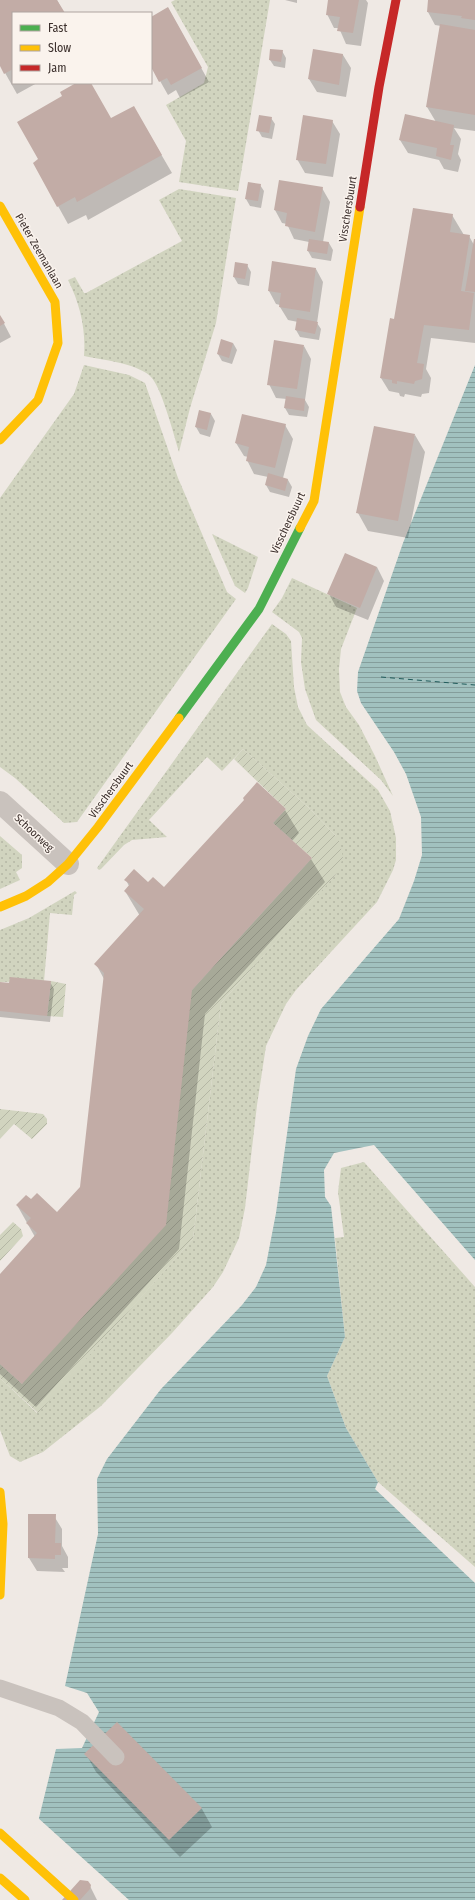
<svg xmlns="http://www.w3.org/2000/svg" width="475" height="1900" viewBox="0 0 475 1900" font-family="'Fira Sans Condensed',sans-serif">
	<defs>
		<pattern id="grass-dots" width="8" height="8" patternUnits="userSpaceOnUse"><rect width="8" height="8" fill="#d1d4bf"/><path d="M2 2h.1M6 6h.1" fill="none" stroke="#b4b6a4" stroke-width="1.8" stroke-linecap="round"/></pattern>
		<pattern id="garden-furrows" width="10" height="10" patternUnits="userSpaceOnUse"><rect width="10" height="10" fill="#d1d4bf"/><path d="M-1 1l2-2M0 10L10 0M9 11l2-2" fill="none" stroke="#b4b6a4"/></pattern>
		<pattern id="water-rules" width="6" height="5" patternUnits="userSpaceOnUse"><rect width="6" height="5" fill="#a1c1bf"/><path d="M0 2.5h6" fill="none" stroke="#849d9b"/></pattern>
	</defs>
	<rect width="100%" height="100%" fill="#efe9e4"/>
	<path fill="url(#grass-dots)" d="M175 0H270L238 191 179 182 186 141 166 105 204 83 208 67 171 2Z
		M179 189 236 198 216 323 190 408 179 452C174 436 161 384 149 375 134 363 103 360 84 356 86 329 80 304 68 280L75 277 84 293H86L182 241 159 200Z
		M84 365 129 375 145 383 178 478 227 592 236 599 77 822 64 823 15 778 0 767V498L74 394Z
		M212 534 258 557 248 588 245 593 235 586Z
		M292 578 357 608 341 649 339 669 340 692 346 707 359 725 375 756 393 796 381 780 316 720 305 689 301 662 302 638 299 632 272 612 282 598Z
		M272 624 286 634 291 641 294 687 298 707 307 725 378 790 390 811 396 838V860L393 870 377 902 296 990 286 1004 266 1046 257 1105 245 1208 239 1238 223 1272 213 1287 172 1333 101 1406 43 1452 20 1462 10 1456 0 1430V1378L37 1413 193 1239 221 1003 336 874V836L308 807 243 749 222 771 207 757 149 820 167 837 132 840 124 845 101 869 99 870 97 868Z
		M0 836 22 855V868L16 872 20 880 0 889Z
		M75 891 77 893 74 895 72 915 50 913 44 981 0 982V930L29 918Z
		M364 1162 475 1287V1567L378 1482 346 1428 327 1376 345 1337 335 1238 344 1237 338 1192 341 1168Z"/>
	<path fill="url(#garden-furrows)" d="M243 749 308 807 336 836 340 843 343 858 336 874 325 887 221 1003 193 1239 38 1413 0 1378V1364L22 1384 192 990 312 858 273 823 286 809 234 759Z
		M51 981 66 984 63 1017 47 1016Z
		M0 1109 43 1114 47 1119V1124L32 1139 14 1124 0 1139Z
		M13 1222 21 1229 23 1236 0 1261V1235Z"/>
	<path fill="url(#water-rules)" d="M475 365V1260L374 1145 334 1153 324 1170 325 1197 331 1206 345 1337 327 1376 346 1428 378 1482 375 1489 475 1583V1900H80L38 1822 56 1749 82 1748 99 1712 87 1693 65 1686 98 1534 97 1479 107 1459 161 1389 242 1305 256 1287 266 1265 276 1213 296 1069 308 1036 321 1009 399 919 414 881 422 855 421 817 406 774 394 752 361 703 357 691 358 672 403 543Z"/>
	<path fill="#efe9e4" d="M37 1817 129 1900H17L26 1880Z"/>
	<path fill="#0003" d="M0 0H57L64 13H13V83H37L17 94 0 64Z
		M285 0H297V3Z
		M329 0H366L368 3 361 46 346 44 339 28H334L327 14Z
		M429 0H475V131L454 128 461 139 458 154 461 160 458 172 444 169 439 160 408 153 400 140 436 122 427 107 441 26 435 25 428 12Z
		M168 8 209 82 180 98 176 90 168 95 151 65V18Z
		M314 50 343 55 351 68 346 97 317 92 309 79Z
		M282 51 286 58 285 68 274 66 270 60Z
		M78 83H90L111 120 144 125 172 173 88 220 86 215 68 224 34 163 40 160 63 96Z
		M271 118 275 124 272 139 262 137 258 130Z
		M332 121 340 134 333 177 305 173 297 159Z
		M260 185 264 191 261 208 250 206 246 199Z
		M322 188 330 202 323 242 329 243 333 250 331 261 312 258 308 251 309 242 294 239 287 224 282 223 275 210Z
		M452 215 464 235 469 236 474 245 475 240V343L431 338 426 369 431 378 429 393 422 394 421 397 405 394 404 397 400 396 399 393 389 391 381 378 391 320H395Z
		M236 263 247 265 251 272 249 286 238 284 234 277Z
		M316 269 323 282 317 323 321 329 319 340 300 337 296 330 298 322 288 320 280 307V305L276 304 269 291Z
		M0 316 11 337 0 343Z
		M233 343 237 350 232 364 222 361 218 354Z
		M304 346 311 359 305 400 309 407 307 417 289 415 285 408 287 399 276 398 269 384Z
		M200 411 211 414 215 421 210 437 200 434 196 427Z
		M285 425 293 439 283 478 288 480 292 487 289 497 270 492 266 485 268 477 254 474 247 460 248 457 244 456 236 443Z
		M415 435 425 452 408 538 368 531 358 513Z
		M377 567 384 581 368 620 336 607 329 594Z
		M285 810 299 833 292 841 311 859 325 882 205 1014 179 1249 36 1407 0 1374V1276L35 1237 17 1205 31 1201 58 1213 81 1187 104 979 96 964 140 916 125 891 129 886 126 880 148 883 164 889Z
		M50 982 54 989 50 1022 0 1017V983Z
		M29 1515 54 1516 62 1529V1546L68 1557V1568H62L65 1572 37 1571 29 1558Z
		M117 1723 202 1809 212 1827 180 1857 96 1772 86 1754Z
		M88 1882 97 1900H63Z"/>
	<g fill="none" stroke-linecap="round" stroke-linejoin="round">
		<path stroke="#205b5b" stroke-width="1" stroke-dasharray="5 4" stroke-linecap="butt" d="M381 677 475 685"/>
	</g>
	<path fill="#c2aca6" d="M0 0H57L65 13H13V69L4 74 0 66Z
		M328 0H359L353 33 337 31 340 17 326 15Z
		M428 0H475V20L461 18 462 16 427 12Z
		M168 7 202 68 171 85 167 78 159 82 151 67V17Z
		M440 24 475 30V115L426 107Z
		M270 49 283 50 281 62 269 60Z
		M313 49 343 54 339 85 308 79Z
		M76 83H91L111 118 134 106 162 155 77 202 75 197 57 207 33 163 38 159 17 122 62 96 60 92Z
		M405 114 454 125 450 145H454L451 160 436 156 437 148 399 140Z
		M259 115 272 117 269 133 256 131Z
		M303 115 333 120 326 164 296 160Z
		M279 180 323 187 315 232 285 226 287 213 274 210Z
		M248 182 261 184 258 201 245 199Z
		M413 208 453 214 450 232 470 235 461 291 474 293 469 330 424 325 417 363 424 364 422 379 415 381 414 384 397 381V384L392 383V380L380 378 390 318 394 319Z
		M309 239 329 242 327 254 307 251Z
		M474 239H475V292L465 291Z
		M272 261 316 268 310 312 279 307 281 293 268 291Z
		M235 262 248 264 245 279 233 277Z
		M0 315 5 323 0 326Z
		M297 318 318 322 315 334 295 330Z
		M221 339 233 343 229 358 217 354Z
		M274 340 304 345 297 389 267 385Z
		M286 396 305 399 304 411 284 408Z
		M199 410 211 413 207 430 195 427Z
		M242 414 286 424 275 468 246 461 249 447 235 443Z
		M374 426 415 434 398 521 356 513Z
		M268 473 288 479 285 491 265 485Z
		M345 553 377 567 360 608 327 594Z
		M257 782 286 809 273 823 312 858 192 990 166 1225 22 1384 0 1364V1274L37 1233 26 1223 31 1218 16 1205 26 1195 31 1199 37 1193 57 1212 80 1187 104 973 94 964 144 909 124 891 130 884 124 880 134 869 148 882 153 877 164 887 244 800 243 798Z
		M10 977 51 981 47 1016 0 1011V982L9 983Z
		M28 1514H56L55 1543H61V1555H55V1559L28 1558Z
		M117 1722 202 1808 169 1840 84 1754Z
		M80 1880 88 1881 91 1885 90 1889 80 1900H62Z"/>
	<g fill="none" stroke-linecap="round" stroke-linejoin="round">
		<path stroke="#c9c2bd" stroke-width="17" d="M0 1688 59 1708 82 1722 116 1757"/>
		<path stroke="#c9c2bd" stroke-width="22" d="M0 802 68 864"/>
		<path stroke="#4caf50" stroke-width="9" d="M179 718 259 609 300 528"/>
		<path stroke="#ffc107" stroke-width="9" d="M0 206 55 302 58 343 38 400 0 440
			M300 528 314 501 360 207
			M0 907 26 896 48 882 68 864 98 827 179 718
			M0 1492 3 1524 0 1595
			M0 1833 74 1900
			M0 1878 25 1900"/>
		<path stroke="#c62828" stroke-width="9" d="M360 207 379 87 396 0"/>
	</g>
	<g text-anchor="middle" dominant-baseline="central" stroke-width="3" stroke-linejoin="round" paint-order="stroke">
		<g font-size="11" fill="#3a2e2b" stroke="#faf3ed">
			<text transform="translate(348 209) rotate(-81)">Visschersbuurt</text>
			<text transform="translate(39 251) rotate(60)">Pieter Zeemanlaan</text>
			<text transform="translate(288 523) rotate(-65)">Visschersbuurt</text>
			<text transform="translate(111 790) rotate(-54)">Visschersbuurt</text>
			<text transform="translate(34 833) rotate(43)">Schoorweg</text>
		</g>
	</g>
	<rect x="12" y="12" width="140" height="72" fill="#faf3ed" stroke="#ada49f"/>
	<rect x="20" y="25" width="20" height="6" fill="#4caf50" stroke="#ada49f"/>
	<text x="48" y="32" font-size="12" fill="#3a2e2b">Fast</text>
	<rect x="20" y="45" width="20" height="6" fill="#ffc107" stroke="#ada49f"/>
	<text x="48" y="52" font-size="12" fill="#3a2e2b">Slow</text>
	<rect x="20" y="65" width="20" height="6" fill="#c62828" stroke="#ada49f"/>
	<text x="48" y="72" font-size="12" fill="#3a2e2b">Jam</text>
</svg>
